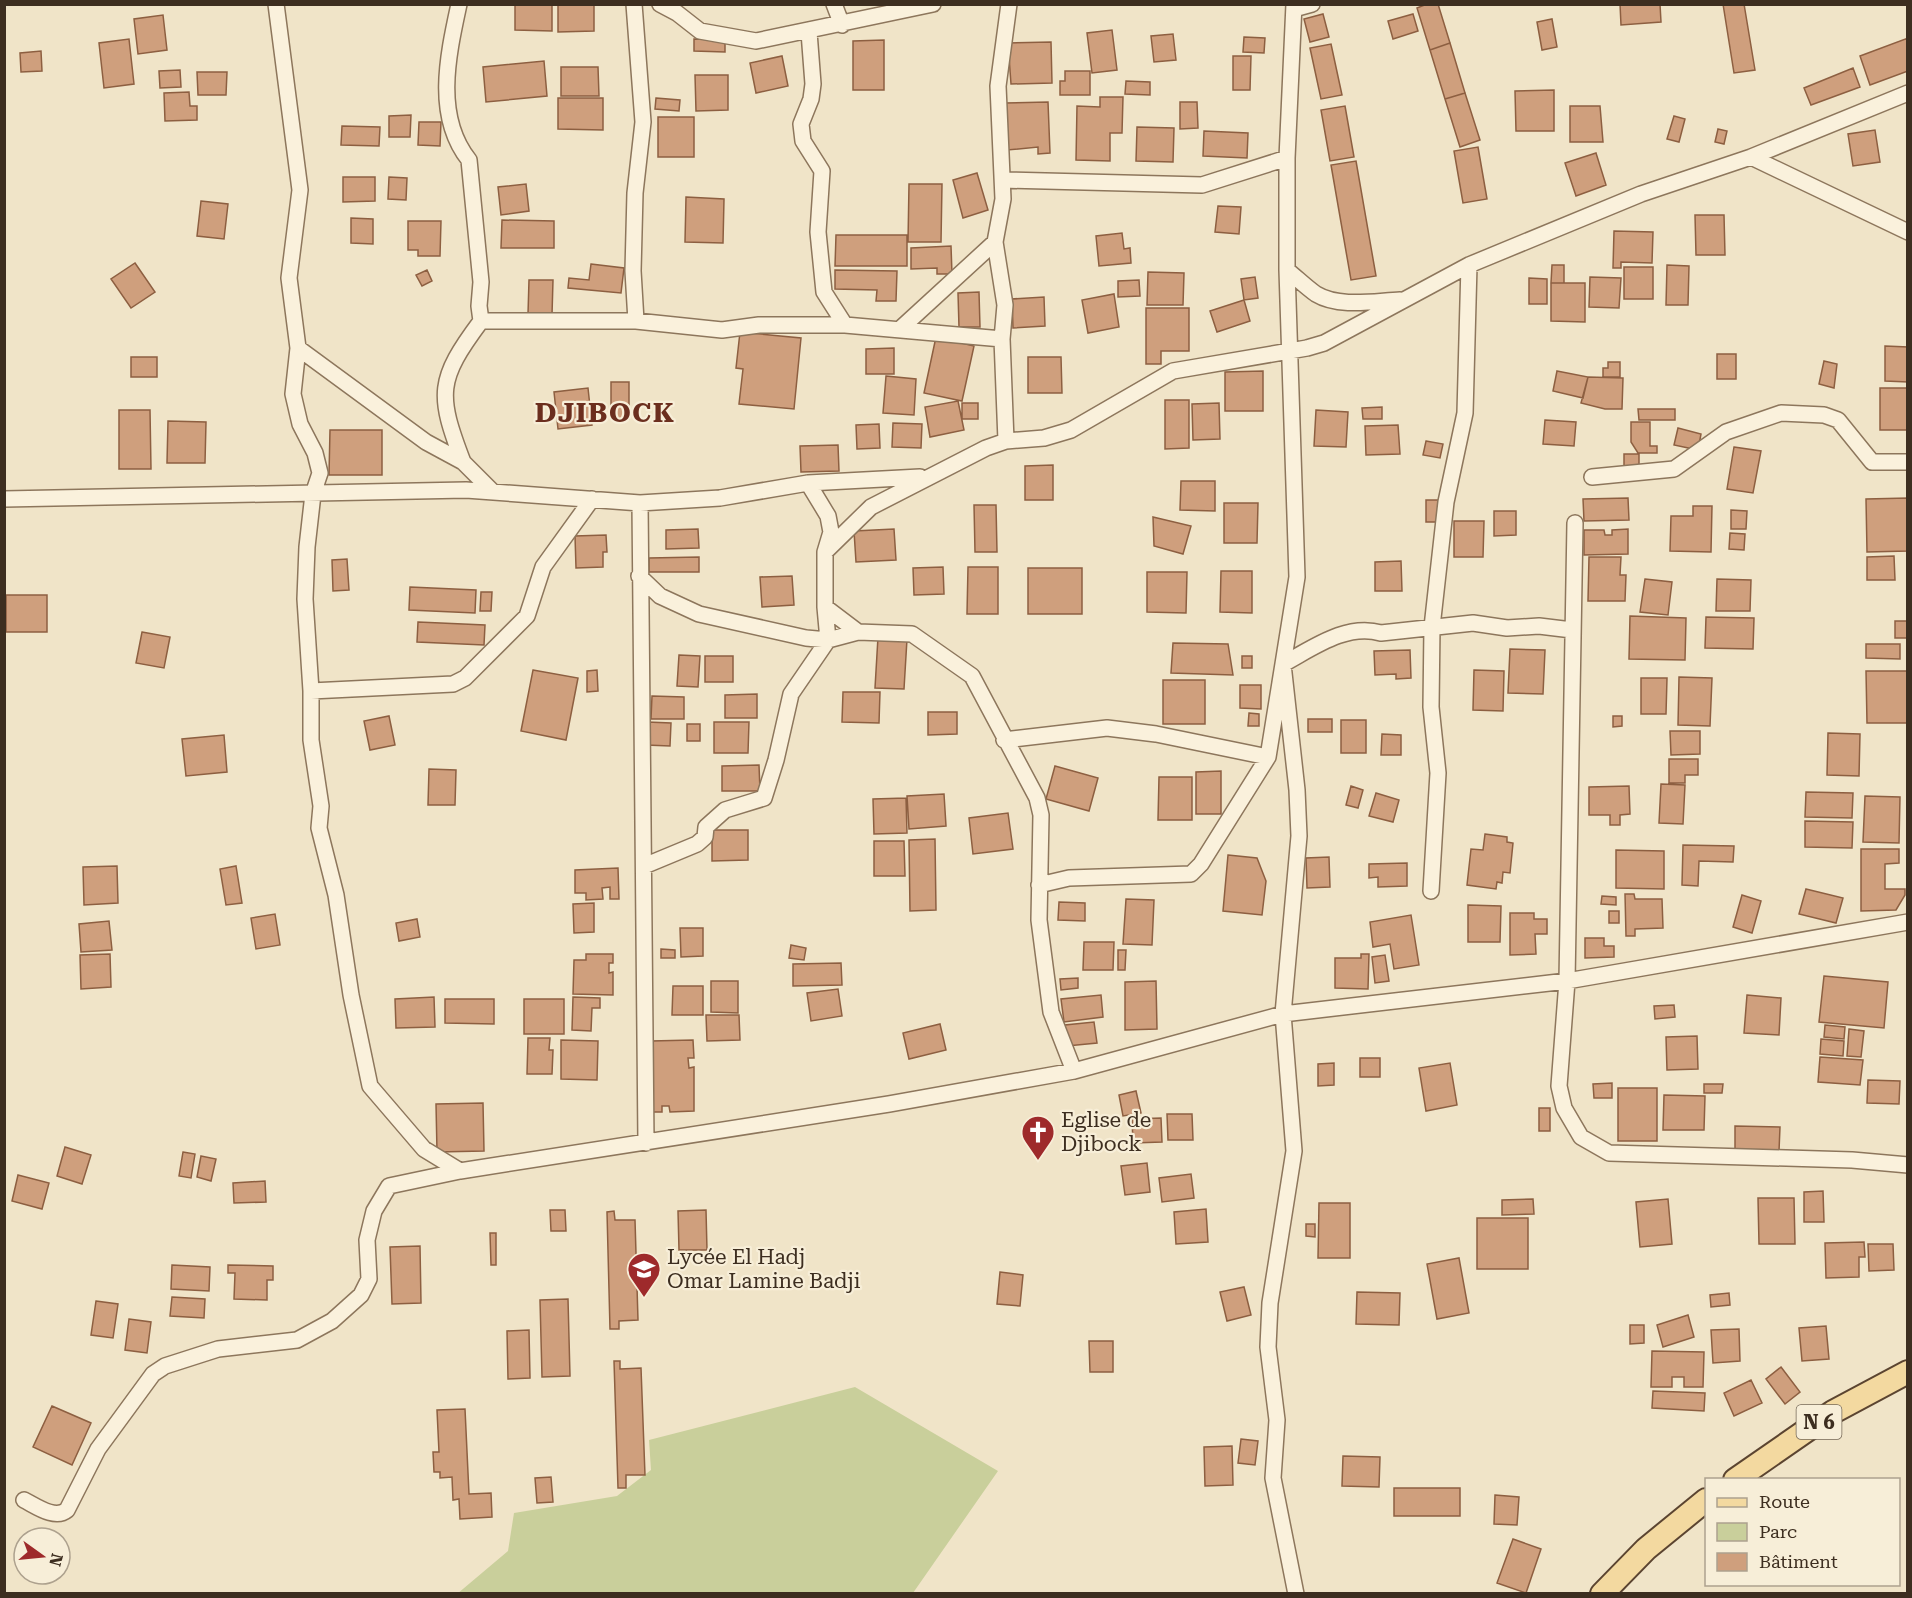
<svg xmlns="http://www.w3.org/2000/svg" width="1912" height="1598" viewBox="0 0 1912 1598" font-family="'Roboto Serif',serif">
	<rect width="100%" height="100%" fill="#f0e4c8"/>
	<path fill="#c9cf9b" d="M855 1387 998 1471 913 1593 457 1594 508 1551 514 1513 617 1496 651 1470 649 1440Z"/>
	<path fill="#cf9f7d" stroke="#8d5f41" stroke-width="1.5" d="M515 4H552V31L515 30Z
		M558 4H594V31L558 32Z
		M1427 4H1438L1450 43 1430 50 1417 8Z
		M1620 4H1660L1661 22 1621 25Z
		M1723 4H1744L1755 70 1734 73Z
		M1323 14 1329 37 1310 42 1304 19Z
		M1413 14 1418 31 1393 39 1388 21Z
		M163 15 167 50 138 54 134 19Z
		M1552 19 1557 47 1542 50 1537 22Z
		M1112 30 1117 70 1092 73 1087 33Z
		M1173 34 1176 60 1154 62 1151 36Z
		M1244 37 1265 38 1264 53 1243 52Z
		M1908 38V71L1870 85 1860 56Z
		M129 39 134 84 104 88 99 43Z
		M694 39 725 40V52L694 51Z
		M884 40V90H853V41Z
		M1051 42 1052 83 1011 84 1008 43Z
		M1450 43 1465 93 1445 99 1430 50Z
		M1331 44 1342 95 1321 99 1310 48Z
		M41 51 42 71 21 72 20 53Z
		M782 56 788 86 756 93 750 63Z
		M1233 56H1251L1250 90H1233Z
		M544 61 547 96 486 102 483 67Z
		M561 67H598L599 96H561Z
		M1853 68 1860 87 1811 105 1804 88Z
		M180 70 181 87 160 88 159 71Z
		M1065 71H1090V95H1060V81H1065Z
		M197 72H227L226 95H198Z
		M695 75H728V110L696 111Z
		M1126 81 1150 82V95L1125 94Z
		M1554 90V131H1516L1515 91Z
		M189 92 190 106H197V120L165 121 164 93Z
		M1465 93 1480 140 1460 147 1445 99Z
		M1100 97H1123L1122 133H1110V161L1076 160 1077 106 1100 107Z
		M558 98H603V130L558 129Z
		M656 98 680 100 679 111 655 109Z
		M1048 102 1050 153 1038 154V147L1007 150 1005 103Z
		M1180 102H1197L1198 128 1180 129Z
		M1345 106 1354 157 1330 161 1321 110Z
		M1570 106H1600L1603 142H1570Z
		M411 115 410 137H389V116Z
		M1674 116 1685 119 1679 142 1667 139Z
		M658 117H694V157H658Z
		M419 122H441L440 146 418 145Z
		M342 126 380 127 379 146 341 145Z
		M1137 127 1174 128 1173 162 1136 161Z
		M1718 129 1727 131 1724 144 1715 142Z
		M1875 130 1880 162 1853 166 1848 134Z
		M1204 131 1248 133 1247 158 1203 156Z
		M1478 147 1487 199 1463 203 1454 151Z
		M1596 153 1606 185 1576 196 1565 163Z
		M1356 161 1376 276 1351 280 1331 165Z
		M977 173 988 210 963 218 953 180Z
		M343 177H375V201L343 202Z
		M389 177 407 178 406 200 388 199Z
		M526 184 529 211 501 215 498 187Z
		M909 184H942L941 242H908Z
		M686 197 724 199 723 243 685 242Z
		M201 201 228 204 224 239 197 236Z
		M1218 206 1241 207 1239 234 1215 232Z
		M1695 215H1724L1725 255H1696Z
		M351 218 373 219V244L351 243Z
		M502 220 554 221V248H501Z
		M408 221H441L440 256H418V250H408Z
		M1614 231 1653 232 1652 263 1621 262V268H1613Z
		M1122 233 1124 249 1130 248 1131 263 1099 266 1096 236Z
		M836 235H907V266H835Z
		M951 246 952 274H937V268L911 269V248Z
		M135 263 155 292 131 308 111 279Z
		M591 264 624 268 621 293 568 288 569 278 589 280Z
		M1552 265H1564V283H1551Z
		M1667 265 1689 266 1688 305H1666Z
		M1624 267H1653V299H1624Z
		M427 270 432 281 422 286 416 275Z
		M835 270 897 271 896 301H876L877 290 835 289Z
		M1148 272 1184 273 1183 305H1147Z
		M1255 277 1258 298 1244 300 1241 279Z
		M1590 277 1621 278 1619 308 1589 307Z
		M1529 278 1547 279V304H1529Z
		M529 280H553L552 315 528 314Z
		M1139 280 1140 296 1118 297V281Z
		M1551 283H1585V322L1551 321Z
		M979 292 980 327H959L958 293Z
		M1114 294 1119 327 1088 333 1082 300Z
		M1044 297 1045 326 1013 328 1012 299Z
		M1244 300 1250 321 1217 332 1210 311Z
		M1146 308H1189V351H1161V364H1146Z
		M740 332 801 338 794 409 739 404 743 369 736 368Z
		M936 337 974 346 962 401 924 393Z
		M1885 346 1908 347V382L1885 381Z
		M894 348V374H866V349Z
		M1717 354H1736V379H1717Z
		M131 357H157V377H131Z
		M1028 357H1061L1062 393H1028Z
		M1824 361 1837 364 1834 388 1819 384Z
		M1608 362H1620V377H1603V368H1608Z
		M1263 371V411H1225V372Z
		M1557 371 1588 377 1583 398 1553 391Z
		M886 376 916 379 914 415 883 413Z
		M1588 377 1623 378 1622 409H1605L1581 403Z
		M611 382H629V419H611Z
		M588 388 592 425 558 429 554 392Z
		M1880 388H1908V430H1880Z
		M1165 400H1189V448L1165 449Z
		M958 401 964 430 930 437 925 407Z
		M962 403H978V419H962Z
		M1219 403 1220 439 1193 440 1192 404Z
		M1382 407V419H1363L1362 408Z
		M1638 409H1675V420H1639Z
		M119 410H150L151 469H119Z
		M1316 410 1348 412 1346 447 1314 446Z
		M1545 420 1576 422 1574 446 1543 444Z
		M168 421 206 422 205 463H167Z
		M1631 422H1650V446H1657V453H1638L1631 442Z
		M893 423 922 424 921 448 892 447Z
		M879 424 880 448 857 449 856 425Z
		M1398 425 1400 454 1366 455 1365 426Z
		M1678 428 1701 434 1698 450 1674 445Z
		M330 430H382V475H329Z
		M1426 441 1443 444 1440 458 1423 455Z
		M838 445 839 471 801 472 800 446Z
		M1734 447 1761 451 1753 493 1727 489Z
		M1624 454H1639V467H1624Z
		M1053 465V500H1025V466Z
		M1181 481H1215V511L1180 510Z
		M1628 498 1629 520 1584 521 1583 499Z
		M1908 498V551L1867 552 1866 499Z
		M1426 500H1441V522H1426Z
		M1224 503H1258L1257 543H1224Z
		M974 505H996L997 552H975Z
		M1693 506H1712L1711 552 1670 551 1671 516H1693Z
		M1731 510 1747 511 1746 529H1731Z
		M1494 511H1516V535L1494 536Z
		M1153 517 1191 526 1183 554 1154 546Z
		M1454 521H1484L1483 557H1454Z
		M698 529 699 548 666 549V530Z
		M894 529 896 560 856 562 854 531Z
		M1628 529V554L1584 555V530H1604L1605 535H1612V530Z
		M1730 533 1745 534 1744 550 1729 549Z
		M606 535 607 552H603V567L576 568 575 536Z
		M1894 556 1895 580H1867V557Z
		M699 557V572H649V558Z
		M1589 557H1621L1620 575H1626L1625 601H1588Z
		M347 559 349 590 333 591 332 560Z
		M1401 561 1402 591H1375V562Z
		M943 567 944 594 914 595 913 568Z
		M968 567H998V614H967Z
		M1028 568H1082V614H1028Z
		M1221 571H1252V613L1220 612Z
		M1147 572H1187L1186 613 1147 612Z
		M792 576 794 605 762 607 760 577Z
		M1645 579 1672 582 1668 615 1640 612Z
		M1717 579 1751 580 1750 611H1716Z
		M410 587 476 590 475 613 409 610Z
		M481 592H492L491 611H480Z
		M6 595H47V632H6Z
		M1630 616 1686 618 1685 660 1629 659Z
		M1706 617 1754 618 1753 649 1705 648Z
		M1895 621H1908V638H1895Z
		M418 622 485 625 484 645 417 642Z
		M142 632 170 637 164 668 136 663Z
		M878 637 907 639 904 689 875 688Z
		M1173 643 1228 644 1233 675 1171 673Z
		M1866 644H1900V659L1866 658Z
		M1510 649 1545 650 1543 694 1508 693Z
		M1410 650 1411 678 1396 679V674L1375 675 1374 651Z
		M679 655 700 656 698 687 677 686Z
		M705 656H733V682H705Z
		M1242 656H1252V668H1242Z
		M533 670 578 678 566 740 521 731Z
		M597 670 598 691 587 692V671Z
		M1474 670 1504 671 1503 711 1473 710Z
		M1866 671H1908V723H1867Z
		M1679 677 1712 678 1710 726 1678 725Z
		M1641 678H1667L1666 714H1641Z
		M1163 680H1205V724H1163Z
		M1240 685H1261V709L1240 708Z
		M843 692H880L879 723 842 722Z
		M757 694V718H725V695Z
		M652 696 684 697V719H651Z
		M928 712H957V734L928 735Z
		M1249 713 1259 714V726H1248Z
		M389 716 395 745 370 750 364 721Z
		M1613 716H1622V726L1613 727Z
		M1308 719H1332V732H1308Z
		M1341 720H1366V753H1341Z
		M647 722 671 723 670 746 646 745Z
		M714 722H749L748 753H714Z
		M687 724H700V741H687Z
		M1670 731H1700V754L1671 755Z
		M1828 733 1860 734 1859 776 1827 775Z
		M1382 734 1401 735V755H1381Z
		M224 735 227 772 186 776 182 739Z
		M1669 759H1698V775H1685V783H1669Z
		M759 765 760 791H722V766Z
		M1055 766 1098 778 1089 811 1046 799Z
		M429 769 456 770 455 805H428Z
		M1221 771V814H1196V772Z
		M1159 777H1192V820H1158Z
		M1661 784 1685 785 1683 824 1659 823Z
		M1351 786 1363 790 1358 808 1346 805Z
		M1629 786 1630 814 1620 815V825H1610V815H1589V787Z
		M1806 792 1853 793 1852 818 1805 817Z
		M1376 793 1399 800 1393 822 1369 816Z
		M944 794 946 826 909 829 907 796Z
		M1865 796 1900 797 1899 843 1863 842Z
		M906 798 907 833 874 834 873 799Z
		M1008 813 1013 849 973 854 969 818Z
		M1805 821 1853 822 1852 848 1805 847Z
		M712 830H748V860L712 861Z
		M1485 834 1507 837V842L1513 843 1510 873 1503 872 1502 883 1497 882 1496 889 1467 885 1471 849 1483 850Z
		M935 839 936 910 910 911 909 840Z
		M874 841H904L905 876H874Z
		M1683 845 1734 846 1733 862 1699 861 1698 886 1682 885Z
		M1861 849H1899V863L1885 864V889H1905V895L1896 910 1861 911Z
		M1616 850 1664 851V889L1616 888Z
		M1228 855 1257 858 1266 881 1262 915 1223 911Z
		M1329 857 1330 887 1307 888 1306 858Z
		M1407 863V886L1378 887V877L1369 878V864Z
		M117 866 118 903 84 905 83 867Z
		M236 866 242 903 226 905 220 869Z
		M618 868 619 899H610V887L602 888 603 899 586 900V893H575V870Z
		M1806 889 1843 898 1836 923 1799 914Z
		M1625 894H1634L1635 899H1662L1663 928 1635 929V936H1626Z
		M1742 895 1761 901 1752 933 1733 927Z
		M1602 896 1616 897V905L1601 904Z
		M1126 899 1154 900 1152 945 1123 944Z
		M1059 902 1085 903V921L1058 920Z
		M594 903V932L574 933 573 904Z
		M1468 905 1501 906 1500 942H1468Z
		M1609 911H1619V923H1609Z
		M1510 913H1534V919H1547V934H1535L1536 954 1510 955Z
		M275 914 280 945 256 949 251 918Z
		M1411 915 1419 965 1394 969 1390 944 1373 947 1370 922Z
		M417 919 420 937 399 941 396 923Z
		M109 921 112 950 81 952 79 924Z
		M680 928H703V956L681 957Z
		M1585 938H1604V946H1614V957L1585 958Z
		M1084 942H1114L1113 970H1083Z
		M791 945 806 948 804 960 789 958Z
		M661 949 675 950V958H661Z
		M1118 950H1126L1125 970H1118Z
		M110 954 111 987 81 989 80 955Z
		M586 954H613V963H609V973L613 972V995L573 994 574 960H586Z
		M1361 954H1369L1368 989 1335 988V958H1361Z
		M1385 955 1389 981 1375 983 1372 957Z
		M841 963 842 985 793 986V964Z
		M1824 976 1888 982 1884 1028 1819 1022Z
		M1078 978V988L1061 990 1060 979Z
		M711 981H738V1013L711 1012Z
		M1156 981 1157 1029 1125 1030V982Z
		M673 986H703V1015H672Z
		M838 989 842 1016 811 1021 807 993Z
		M1101 995 1103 1017 1064 1022 1061 999Z
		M1747 995 1781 998 1779 1035 1744 1033Z
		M434 997 435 1027 396 1028 395 999Z
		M573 997 600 998V1008H592L591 1031 572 1030Z
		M445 999H494V1024L445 1023Z
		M524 999H564V1034H524Z
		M1674 1005 1675 1017 1655 1019 1654 1006Z
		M706 1015H739L740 1040 707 1041Z
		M1094 1022 1097 1043 1067 1046 1065 1025Z
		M940 1024 946 1050 909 1059 903 1033Z
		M1825 1025 1845 1027 1844 1039 1824 1037Z
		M1849 1029 1864 1031 1861 1057 1847 1056Z
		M1697 1036 1698 1069 1667 1070 1666 1037Z
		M528 1038H550L549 1050H553L552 1074H527Z
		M1821 1039 1844 1041 1843 1056 1820 1054Z
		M561 1040 598 1041 597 1080 561 1079Z
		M693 1040 694 1058H688L689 1068 694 1067V1111L670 1112 669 1106H662V1112H653L651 1041Z
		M1820 1057 1863 1060 1860 1085 1818 1082Z
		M1360 1058H1380V1077H1360Z
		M1334 1063V1085L1318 1086V1064Z
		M1450 1063 1457 1105 1426 1111 1419 1068Z
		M1868 1080 1900 1081 1899 1104 1867 1103Z
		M1612 1083V1098H1594L1593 1084Z
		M1704 1084H1723L1722 1093H1704Z
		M1618 1088H1657V1141H1618Z
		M1136 1091 1141 1113 1123 1116 1119 1095Z
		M1664 1095 1705 1096 1704 1130H1663Z
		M483 1103 484 1151 437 1152 436 1104Z
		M1539 1108H1550V1131H1539Z
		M1167 1114H1192L1193 1140H1168Z
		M1161 1118 1162 1142 1133 1143 1132 1119Z
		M1735 1126 1780 1127 1779 1151 1735 1150Z
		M65 1147 91 1155 82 1184 57 1176Z
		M183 1152 195 1154 191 1178 179 1176Z
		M201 1156 216 1159 211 1181 197 1177Z
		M1147 1163 1150 1192 1125 1195 1121 1166Z
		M1191 1174 1194 1198 1162 1202 1159 1178Z
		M18 1175 49 1183 42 1209 12 1201Z
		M265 1181 266 1202 234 1203 233 1183Z
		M1823 1191 1824 1222H1804V1192Z
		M1758 1198H1794L1795 1244H1759Z
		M1533 1199 1534 1214 1502 1215V1200Z
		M1668 1199 1672 1244 1640 1247 1636 1202Z
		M1319 1203H1350V1258H1318Z
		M1206 1209 1208 1242 1176 1244 1174 1212Z
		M550 1210H565L566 1231H551Z
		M706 1210 707 1250H679L678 1211Z
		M614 1211 615 1220H635L638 1320 619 1321V1329H610L607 1212Z
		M1477 1218H1528V1269H1477Z
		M1306 1224H1315V1237L1306 1236Z
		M490 1233H496V1265H491Z
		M1864 1242 1865 1257H1859V1277L1826 1278 1825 1243Z
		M1868 1244H1893L1894 1270 1869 1271Z
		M420 1246 421 1303 392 1304 390 1247Z
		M1459 1258 1469 1313 1437 1319 1427 1264Z
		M172 1265 210 1267 209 1291 171 1289Z
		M228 1265 273 1266V1280H267V1300L234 1299 235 1273H228Z
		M1000 1272 1023 1275 1020 1306 997 1304Z
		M1244 1287 1251 1315 1227 1321 1220 1292Z
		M1357 1292 1400 1293 1399 1325 1356 1324Z
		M1729 1293 1730 1305 1711 1307 1710 1295Z
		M172 1297 205 1299 204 1318 170 1316Z
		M568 1299 570 1376 542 1377 540 1300Z
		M96 1301 118 1304 113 1338 91 1335Z
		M1688 1315 1694 1337 1663 1347 1657 1325Z
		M129 1319 151 1322 147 1353 125 1350Z
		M1630 1325H1644V1343L1630 1344Z
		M1826 1326 1829 1359 1802 1361 1799 1328Z
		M1739 1329 1740 1361 1713 1363 1711 1330Z
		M529 1330 530 1378 508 1379 507 1331Z
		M1089 1341H1113V1372H1090Z
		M1652 1351 1704 1352 1703 1387H1684V1377H1672V1387H1651Z
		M614 1361H620V1369L641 1368 645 1475H626V1488H618Z
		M1781 1367 1800 1392 1785 1404 1766 1379Z
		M1751 1380 1762 1403 1734 1416 1724 1393Z
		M1653 1391 1705 1393 1704 1411 1652 1408Z
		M52 1406 91 1423 72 1465 33 1447Z
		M465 1409 469 1494 491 1493 492 1517 460 1519 459 1499 453 1500 452 1477 440 1478V1472H434L433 1452H439L437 1410Z
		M1241 1439 1258 1441 1255 1465 1238 1463Z
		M1232 1446 1233 1485 1205 1486 1204 1447Z
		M1343 1456 1380 1457 1379 1487 1342 1486Z
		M551 1477 553 1502 537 1503 535 1478Z
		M1394 1488H1460V1516H1394Z
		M1495 1495 1519 1497 1517 1525 1494 1524Z
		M1513 1539 1541 1549 1526 1593 1497 1583Z"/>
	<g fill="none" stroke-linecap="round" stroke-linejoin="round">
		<defs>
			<path id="minor" d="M276 4 300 190 289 278 298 348 293 394 300 424 315 453 320 473 313 494 307 547 305 599 311 691V740L321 806 319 828 336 895 351 995 370 1086 424 1149 460 1171
				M459 4C448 55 434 116 469 160L481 282 479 306 481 321C437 380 437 394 463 462
				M634 4 643 122 635 193 633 271 636 321
				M660 4 677 13 700 31 756 41 933 4
				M834 4 842 25
				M1294 4 1287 158V270L1297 577 1283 664 1297 790 1299 836 1283 1014 1294 1151 1270 1303 1268 1347 1277 1420 1273 1478 1296 1594
				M1294 9 1312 4
				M809 32 813 84 811 99 801 124 803 141 822 171 818 232 824 292 845 325
				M1751 157 1908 232
				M1003 180 1202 185 1287 158
				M1287 270C1297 278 1306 287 1316 294 1339 308 1375 301 1400 300
				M481 321H636L722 330 759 325H845L1002 339
				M899 330 995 242
				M298 348 426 442 463 462 493 492
				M1006 441 1002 339 1005 305 995 242 1003 199 998 86 1009 4
				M1592 477 1674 469 1726 432 1781 413 1824 415 1838 420 1872 462H1908
				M808 483 828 516 831 532 825 552V607L858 632
				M4 499 466 490 640 503 720 498 808 483 920 477
				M640 503 646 1143
				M1575 523 1567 981 1559 1086 1564 1108 1581 1137 1609 1153 1852 1160 1908 1165
				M825 552 871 507 986 448 1006 441 1044 438 1071 430 1173 371 1307 348 1324 343 1469 265 1641 194 1751 157 1908 93
				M639 576 660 596 699 614 806 638 828 640 858 632 912 634 972 676 1037 798 1041 815 1039 920 1051 1012 1074 1071
				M311 691 453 684 465 678 527 616 543 567 592 499
				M1004 740 1107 728 1156 734 1268 757
				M644 866 697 844 705 837 706 827 725 810 764 798 776 760 791 694 828 640 825 607
				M1039 885 1069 878 1191 874 1201 864 1268 757 1283 664C1313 648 1346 623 1381 633L1473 623 1507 628 1539 626 1572 630
				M1431 891 1438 773 1431 707 1432 627 1446 502 1465 413 1469 265
				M24 1500C36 1506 55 1520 67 1510L98 1449 153 1374 165 1366 218 1349 297 1340 332 1321 361 1295 369 1279 367 1240 374 1211 389 1186 460 1171 889 1104 1074 1071 1283 1014 1567 981 1908 922"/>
			<path id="primary" d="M1735 1480 1833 1412 1908 1372
				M1602 1594 1646 1549 1706 1500"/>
		</defs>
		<use href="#minor" stroke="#8d765c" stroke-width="18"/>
		<use href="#primary" stroke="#5b4430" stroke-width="26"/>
		<use href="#minor" stroke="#faf1dc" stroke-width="15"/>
		<use href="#primary" stroke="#f3d9a0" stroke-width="22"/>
	</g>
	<defs>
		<symbol id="church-pin" viewBox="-11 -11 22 30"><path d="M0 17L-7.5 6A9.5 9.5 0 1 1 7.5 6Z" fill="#9e2a2b" stroke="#f7eed8"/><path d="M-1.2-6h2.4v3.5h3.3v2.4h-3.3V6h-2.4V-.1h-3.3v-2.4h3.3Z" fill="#fff"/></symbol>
		<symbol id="school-pin" viewBox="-11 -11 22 30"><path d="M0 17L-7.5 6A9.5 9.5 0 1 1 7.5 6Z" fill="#9e2a2b" stroke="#f7eed8"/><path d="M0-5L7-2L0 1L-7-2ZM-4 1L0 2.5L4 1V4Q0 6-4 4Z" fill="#fff"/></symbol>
	</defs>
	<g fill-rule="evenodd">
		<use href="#church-pin" x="1019" y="1113" width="38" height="52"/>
		<use href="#school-pin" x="625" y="1250" width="38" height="52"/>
	</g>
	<g text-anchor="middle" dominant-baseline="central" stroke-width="4.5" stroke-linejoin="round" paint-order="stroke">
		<rect fill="#f7eed8" stroke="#756857" stroke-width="1.5" x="1796.5" y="1405" width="45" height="34" rx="4.5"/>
		<g font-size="20" font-weight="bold" fill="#3d2e20">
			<text x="1819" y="1422">N 6</text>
		</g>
		<g font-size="21" fill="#3d2e20" stroke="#f7eed8" text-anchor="start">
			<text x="1061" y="1120">Eglise de<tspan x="1061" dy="24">Djibock</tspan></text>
			<text x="667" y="1257">Lycée El Hadj<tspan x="667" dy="24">Omar Lamine Badji</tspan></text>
		</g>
		<g font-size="27" font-weight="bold" letter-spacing="1.5" fill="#6b2e1e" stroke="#f7eed8">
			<text x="605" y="413">DJIBOCK</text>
		</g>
	</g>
	<rect width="1912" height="1598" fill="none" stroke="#3d2e20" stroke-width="12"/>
	<rect x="1705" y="1478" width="195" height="108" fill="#f7eed8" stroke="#ada18e" stroke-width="1.5"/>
	<rect x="1717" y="1498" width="30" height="9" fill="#f3d9a0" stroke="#ada18e" stroke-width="1.5"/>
	<text x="1759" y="1508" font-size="18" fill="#3d2e20">Route</text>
	<rect x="1717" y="1523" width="30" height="18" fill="#c9cf9b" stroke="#ada18e" stroke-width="1.5"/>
	<text x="1759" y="1538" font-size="18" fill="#3d2e20">Parc</text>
	<rect x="1717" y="1553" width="30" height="18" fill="#cf9f7d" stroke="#ada18e" stroke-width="1.5"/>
	<text x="1759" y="1568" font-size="18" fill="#3d2e20">Bâtiment</text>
	<g transform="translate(42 1556) rotate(105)"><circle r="28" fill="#f7eed8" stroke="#ada18e" stroke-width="1.5"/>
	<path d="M0-4.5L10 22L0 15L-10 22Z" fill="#9e2a2b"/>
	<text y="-9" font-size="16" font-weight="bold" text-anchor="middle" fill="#3d2e20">N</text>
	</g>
</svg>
